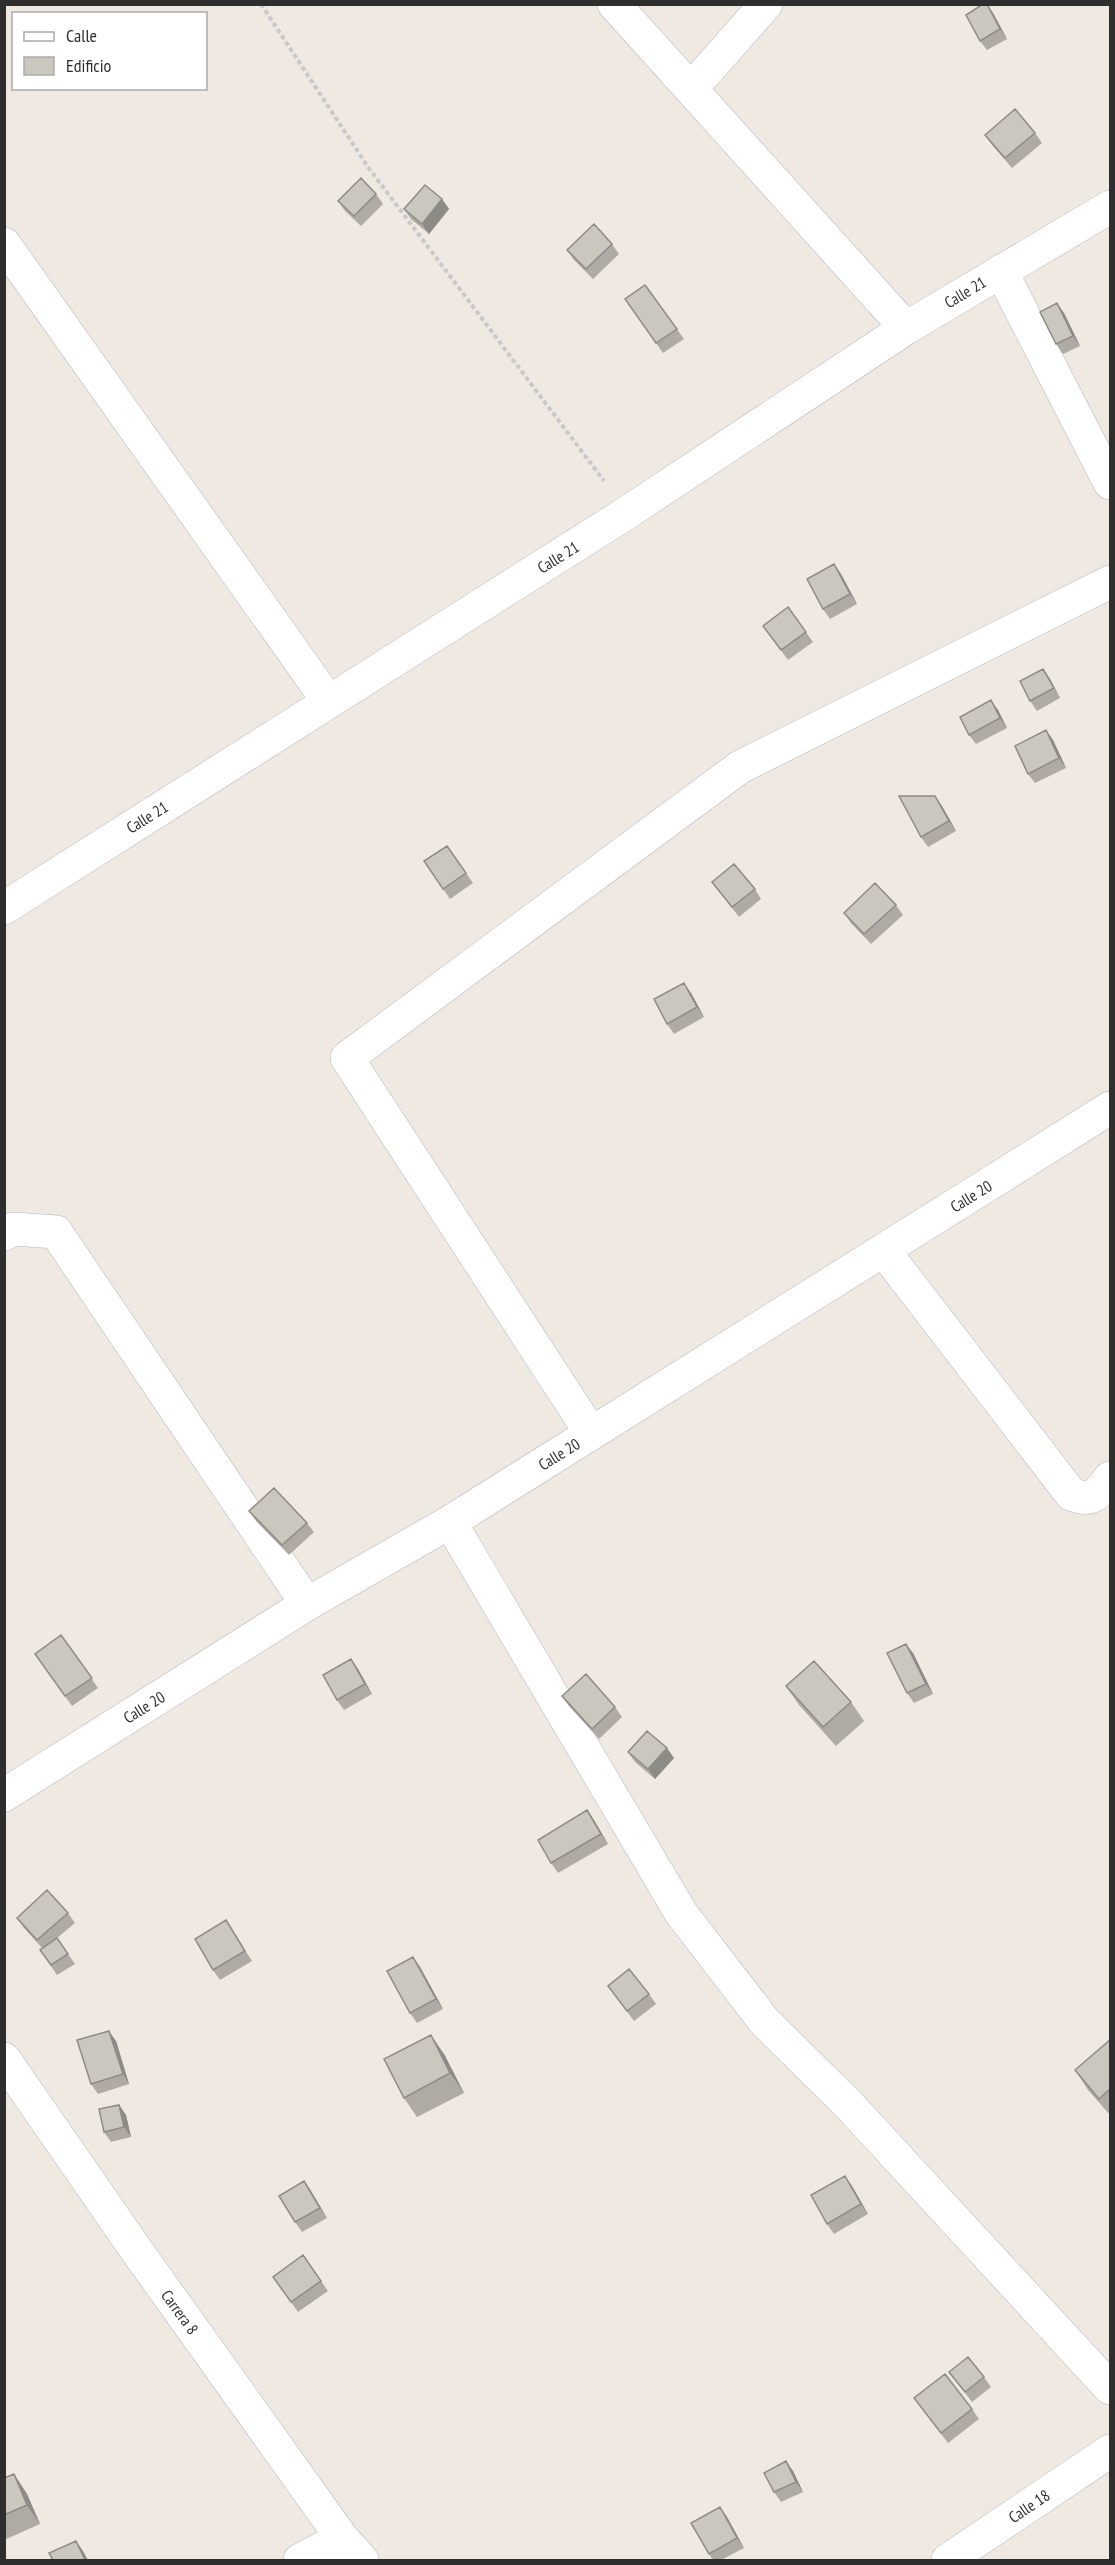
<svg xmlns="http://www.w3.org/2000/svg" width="1115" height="2565" viewBox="0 0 1115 2565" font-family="'PT Sans Narrow',sans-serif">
	<rect width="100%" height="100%" fill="#efe9e1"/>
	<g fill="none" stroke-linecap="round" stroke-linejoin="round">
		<defs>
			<path id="street" d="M614 4 906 328
				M691 89 766 4
				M4 244 329 702
				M1001 271 1110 483
				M4 908 628 512 906 328 1110 207
				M4 1234 13 1229 56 1232 307 1604
				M884 1251 1071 1494C1093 1503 1097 1494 1110 1478
				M591 1433 347 1058 740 767 1110 582
				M450 1522 681 1913 764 2021 849 2105 1110 2388
				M4 1795 307 1604 450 1522 1110 1108
				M4 2059 139 2254 342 2538 362 2560
				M300 2560 342 2538
				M948 2560 1110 2451"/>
		</defs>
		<use href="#street" stroke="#b4b7c1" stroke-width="34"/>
		<path stroke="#c9c9c9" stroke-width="4" stroke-dasharray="4.5 3" stroke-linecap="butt" d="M261 4 368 167 604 481"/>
		<use href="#street" stroke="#fff" stroke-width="33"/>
	</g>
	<path fill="#afaba4" d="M993 13 1007 39 987 50 980 41Z
		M1035 133 1042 143 1012 168 992 145 985 135Z
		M376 194 383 204 361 226 345 211 338 201Z
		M442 199 449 209 429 234 411 219 404 209Z
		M612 244 619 254 593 279 574 260 567 250Z
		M645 285 684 339 663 353 625 299Z
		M1057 303 1064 313 1080 346 1063 354 1056 344Z
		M834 564 841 574 857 604 830 619 823 609Z
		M788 607 813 642 788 660 763 626Z
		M1043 669 1050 679 1060 698 1037 711 1030 701Z
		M998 710 1007 728 976 744 969 735Z
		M1046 730 1053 740 1066 768 1035 783 1028 774Z
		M942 806 956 831 928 847 921 837Z
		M447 846 473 883 450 899 424 861Z
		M712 882 755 889 761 899 739 917Z
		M896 905 903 915 871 944 851 923 844 913Z
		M691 993 704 1017 674 1034 667 1024Z
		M249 1511 307 1523 314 1532 289 1555 256 1521Z
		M61 1635 98 1688 72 1706 35 1654Z
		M913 1653 933 1694 914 1703 907 1693Z
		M351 1659 358 1669 372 1694 344 1710 337 1700Z
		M786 1686 851 1702 864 1721 836 1746 799 1705Z
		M562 1696 615 1707 622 1717 599 1739 569 1706Z
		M628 1752 674 1758 655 1779 635 1762Z
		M587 1810 608 1844 558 1873 551 1863Z
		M68 1913 75 1923 57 1938 75 1964 57 1975 40 1950 42 1948 24 1928 17 1918Z
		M226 1920 252 1961 220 1980 213 1970Z
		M413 1957 420 1967 443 2009 417 2023 410 2013Z
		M608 1986 649 1994 656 2004 634 2021Z
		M1110 2040V2115L1088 2090 1075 2070Z
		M116 2041 129 2084 98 2094 91 2084Z
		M444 2054 464 2093 417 2117 404 2098Z
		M119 2105 126 2115 131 2137 111 2142 104 2132Z
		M304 2181 327 2218 302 2232 295 2222Z
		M852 2186 868 2214 834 2234 827 2224Z
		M303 2255 328 2291 298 2312 273 2277Z
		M949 2372 984 2377 991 2387 972 2402Z
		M914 2398 972 2409 979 2419 948 2443Z
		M793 2471 803 2492 781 2502 774 2492Z
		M14 2474 27 2494 40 2524 4 2540V2478Z
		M720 2507 727 2517 744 2548 721 2560H713L709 2554Z"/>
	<path fill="#8e8b86" d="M987 4 993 13 1007 39 1000 29Z
		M442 199 449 209 429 234 422 224Z
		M1057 303 1064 313 1080 346 1073 336Z
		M834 564 841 574 857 604 850 594Z
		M1043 669 1050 679 1060 698 1054 688Z
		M991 700 998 710 1007 728 1000 718Z
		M1046 730 1053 740 1066 768 1059 758Z
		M935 796 942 806 956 831 949 821Z
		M684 983 691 993 704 1017 697 1007Z
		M906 1644 913 1653 933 1694 926 1684Z
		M351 1659 358 1669 372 1694 365 1684Z
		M667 1748 674 1758 655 1779 648 1769Z
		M587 1810 594 1820 608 1844 601 1834Z
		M413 1957 420 1967 443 2009 436 1999Z
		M109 2031 116 2041 129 2084 123 2074Z
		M431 2035 444 2054 464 2093 450 2073Z
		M119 2105 126 2115 131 2137 124 2127Z
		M845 2176 852 2186 868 2214 861 2204Z
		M304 2181 311 2191 327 2218 320 2208Z
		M786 2461 793 2471 803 2492 796 2482Z
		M14 2474 27 2494 40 2524 27 2505Z
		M720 2507 727 2517 744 2548 737 2538Z
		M76 2541 83 2551 88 2560H85Z"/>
	<path fill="#cbc7bf" stroke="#8e8b86" stroke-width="1.5" d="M983 4H987L1000 29 980 41 966 15Z
		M1015 109 1035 133 1005 158 985 135Z
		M361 178 376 194 354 216 338 201Z
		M425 185 442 199 422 224 404 209Z
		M594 224 612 244 586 269 567 250Z
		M645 285 677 329 656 343 625 299Z
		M1057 303 1073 336 1056 344 1040 312Z
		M834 564 850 594 823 609 807 579Z
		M788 607 806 632 781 650 763 626Z
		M1043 669 1054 688 1030 701 1020 681Z
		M991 700 1000 718 969 735 960 717Z
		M1046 730 1059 758 1028 774 1015 746Z
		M899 796H935L949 821 921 837Z
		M447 846 466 873 443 889 424 861Z
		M734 864 755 889 732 907 712 882Z
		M875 883 896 905 864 934 844 913Z
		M684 983 697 1007 667 1024 654 999Z
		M274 1488 307 1523 282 1545 249 1511Z
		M61 1635 92 1678 65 1696 35 1654Z
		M906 1644 926 1684 907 1693 887 1653Z
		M351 1659 365 1684 337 1700 323 1675Z
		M814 1661 851 1702 823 1727 786 1686Z
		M586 1674 615 1707 592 1729 562 1696Z
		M647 1731 667 1748 648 1769 628 1752Z
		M587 1810 601 1834 551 1863 538 1840Z
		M47 1890 68 1913 37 1940 17 1918Z
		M226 1920 245 1951 213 1970 195 1939Z
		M57 1938 68 1954 51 1965 40 1950Z
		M413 1957 436 1999 410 2013 387 1971Z
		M629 1969 649 1994 627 2011 608 1986Z
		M109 2031 123 2074 91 2084 77 2040Z
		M431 2035 450 2073 404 2098 384 2059Z
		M1110 2040V2089L1099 2099 1075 2070Z
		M119 2105 124 2127 104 2132 99 2109Z
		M845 2176 861 2204 827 2224 811 2195Z
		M304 2181 320 2208 295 2222 279 2196Z
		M303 2255 321 2281 291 2302 273 2277Z
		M968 2357 984 2377 965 2392 949 2372Z
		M945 2374 972 2409 941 2433 914 2398Z
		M786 2461 796 2482 774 2492 764 2473Z
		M14 2474 27 2505 4 2515V2478Z
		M720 2507 737 2538 709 2554 691 2523Z
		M76 2541 85 2560H53L49 2553Z"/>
	<g text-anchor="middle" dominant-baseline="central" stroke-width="4.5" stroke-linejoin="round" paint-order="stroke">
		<g font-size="16" fill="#2e2e2e" stroke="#fff">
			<text transform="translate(965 292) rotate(-31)">Calle 21</text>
			<text transform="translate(558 557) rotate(-32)">Calle 21</text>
			<text transform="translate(147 817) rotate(-32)">Calle 21</text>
			<text transform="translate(971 1196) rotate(-32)">Calle 20</text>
			<text transform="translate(559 1454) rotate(-32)">Calle 20</text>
			<text transform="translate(144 1707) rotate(-32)">Calle 20</text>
			<text transform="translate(180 2312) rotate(54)">Carrera 8</text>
			<text transform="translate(1029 2506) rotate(-34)">Calle 18</text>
		</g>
	</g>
	<rect width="1115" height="2565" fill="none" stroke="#2e2e2e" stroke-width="12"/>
	<rect x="12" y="12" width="195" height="78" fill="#ffffff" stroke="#ababab" stroke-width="1.5"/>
	<rect x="24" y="32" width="30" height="9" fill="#ffffff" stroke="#ababab" stroke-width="1.5"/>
	<text x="66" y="42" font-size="18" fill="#2e2e2e">Calle</text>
	<rect x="24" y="57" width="30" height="18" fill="#cbc7bf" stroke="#ababab" stroke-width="1.5"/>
	<text x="66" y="72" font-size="18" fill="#2e2e2e">Edificio</text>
</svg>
